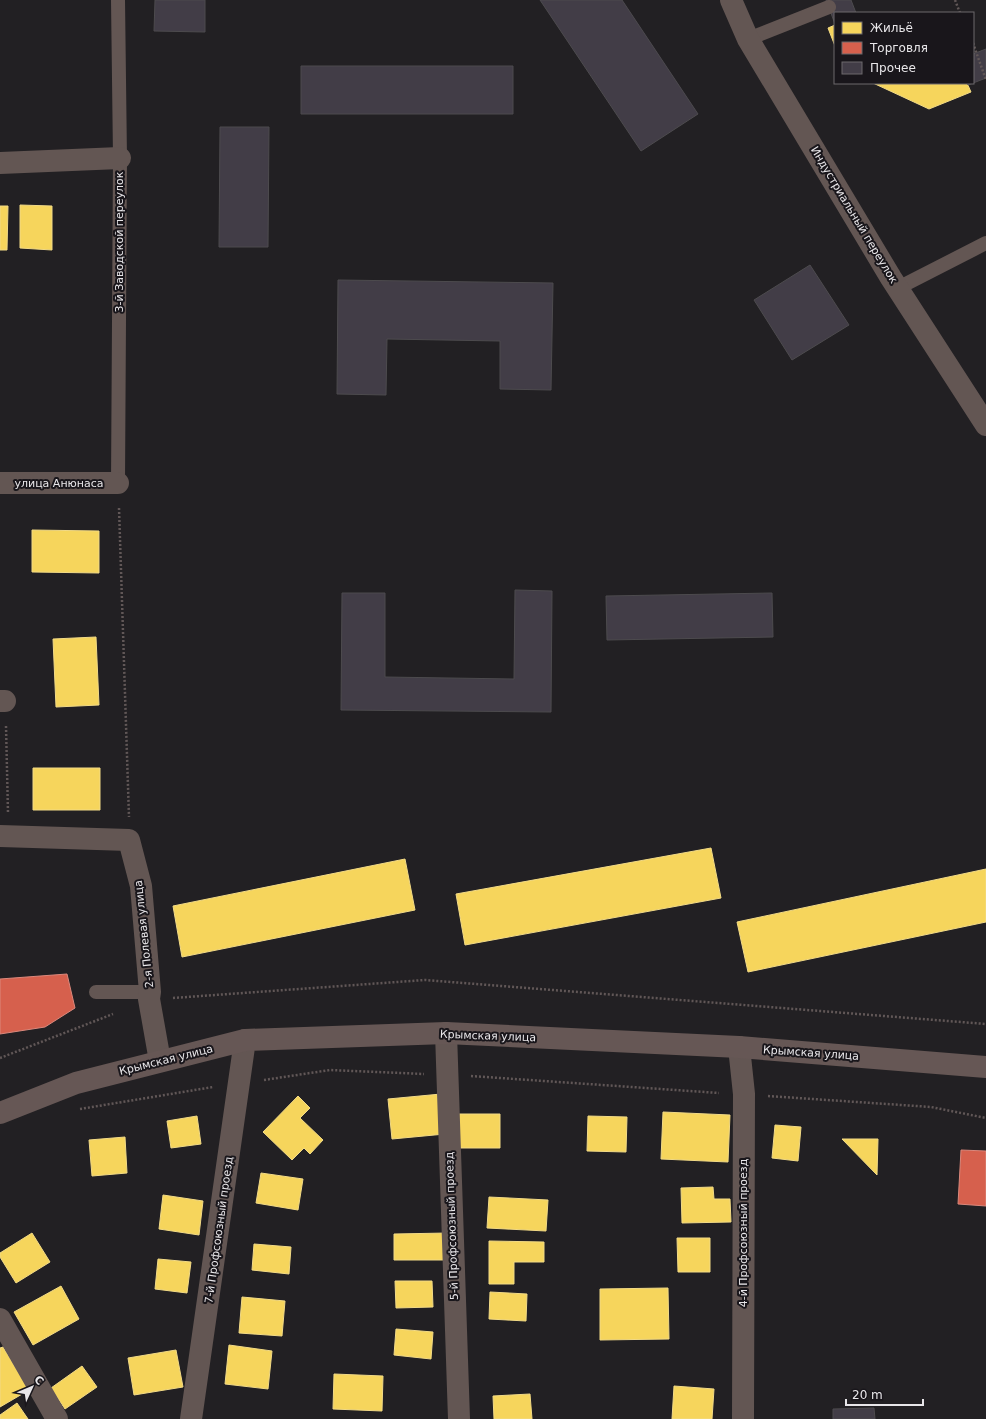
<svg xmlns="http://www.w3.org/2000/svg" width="986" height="1419" viewBox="0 0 986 1419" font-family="'DejaVu Sans',sans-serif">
	<rect width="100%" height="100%" fill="#222023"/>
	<path fill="#f6d55c" stroke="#f2da86" d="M835 25V46L828 28Z
		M873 83H967L971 92 929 109Z
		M20 205 52 206V250L20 248Z
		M0 206H8L7 250H0Z
		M32 530 99 531V573L32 572Z
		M96 637 99 705 56 707 53 639Z
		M33 768H100V810H33Z
		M711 848 721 898 465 945 456 894Z
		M405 859 415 910 182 957 173 906Z
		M986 869V922L748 972 737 922Z
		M441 1094 445 1134 392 1139 388 1099Z
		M298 1096 310 1108 300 1118 323 1140 310 1154 304 1148 292 1160 263 1132Z
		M663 1112 730 1115 728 1162 661 1159Z
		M458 1114H500V1148H458Z
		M197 1116 201 1144 171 1148 167 1121Z
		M588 1116 627 1117 626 1152 587 1151Z
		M775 1125 801 1127 798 1161 772 1158Z
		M125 1137 127 1173 92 1176 89 1140Z
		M842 1139H878L877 1175Z
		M261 1173 303 1179 298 1210 256 1203Z
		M713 1187 714 1199H730L731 1222 682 1223 681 1188Z
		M163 1195 203 1201 199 1235 159 1229Z
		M489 1197 548 1200 546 1231 487 1228Z
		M32 1233 50 1262 16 1283 0 1257V1253Z
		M447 1233V1260H394V1234Z
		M677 1238H710V1272H678Z
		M489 1241 544 1242V1262H514V1284H489Z
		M254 1244 291 1247 289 1274 252 1270Z
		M158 1259 191 1262 187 1293 155 1289Z
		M395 1281H432L433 1307 396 1308Z
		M61 1286 79 1319 33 1345 14 1312Z
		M668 1288 669 1339 600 1340V1289Z
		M490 1292 527 1294 526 1321 489 1319Z
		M242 1297 285 1301 282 1336 239 1333Z
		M396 1329 433 1332 431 1359 394 1355Z
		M229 1345 272 1351 268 1389 225 1384Z
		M3 1347 29 1390 0 1407V1348Z
		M176 1350 183 1387 134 1395 128 1358Z
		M82 1366 97 1387 65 1409 51 1388Z
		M334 1374 383 1376 382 1411 333 1409Z
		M674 1386 714 1389 712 1419H672Z
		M530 1394 532 1419H494L493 1396Z
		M17 1403 28 1419H0V1415Z"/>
	<path fill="#d6604d" stroke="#db887c" d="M67 974 75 1008 45 1027 0 1034V979Z
		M961 1150 986 1151V1206L958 1204Z"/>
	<path fill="#423d47" stroke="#4d4b4e" d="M155 0H205V32L154 31Z
		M540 0H622L698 114 641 151Z
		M826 0H851L856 13H835V24Z
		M986 49V78L968 85 967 83H973V54Z
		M301 66H513V114H301Z
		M220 127H269L268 247H219Z
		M810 265 849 325 792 360 754 300Z
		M338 280 553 283 551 390 500 389V341L387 339 386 395 337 394Z
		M515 590 552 591 551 712 341 710 342 593H385V677L514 679Z
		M772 593 773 637 607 640 606 596Z
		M874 1408 875 1419H833V1409Z"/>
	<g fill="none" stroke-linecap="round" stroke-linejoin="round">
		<path stroke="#615757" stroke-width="2.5" stroke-dasharray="2 2" stroke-linecap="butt" d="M955 0 960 13
			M973 43 986 80
			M119 508 129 817
			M6 726 8 813
			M173 998 425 980 986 1024
			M0 1058 113 1014
			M471 1076 719 1093
			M264 1080 330 1070 424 1074
			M768 1096 931 1107 986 1118
			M80 1109 213 1087"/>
		<path stroke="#635653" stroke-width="14" d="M118 0 120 158 118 483
			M748 39 829 7
			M898 288 986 243
			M96 992H150"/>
		<path stroke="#635653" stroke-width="22" d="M731 0 748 39 891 278 986 425
			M0 163 120 158
			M0 483H118
			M0 701H5
			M0 836 129 840 141 886 150 992 149 999 160 1061
			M446 1033 459 1419
			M739 1047 744 1094 743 1419
			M0 1319 57 1419
			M191 1419 245 1040"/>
		<path stroke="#665755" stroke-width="22" d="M0 1113 76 1083 245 1040 446 1033 739 1047 986 1067"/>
	</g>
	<g text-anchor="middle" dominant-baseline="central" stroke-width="4" stroke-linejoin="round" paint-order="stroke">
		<g font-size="11" fill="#e8e6e9" stroke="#19161b">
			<text transform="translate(854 215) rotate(59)">Индустриальный переулок</text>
			<text transform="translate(119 242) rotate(-90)">3-й Заводской переулок</text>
			<text x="59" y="483">улица Анюнаса</text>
			<text transform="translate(144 934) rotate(-96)">2-я Полевая улица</text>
			<text transform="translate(488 1036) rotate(2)">Крымская улица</text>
			<text transform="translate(811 1053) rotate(4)">Крымская улица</text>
			<text transform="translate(166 1060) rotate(-14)">Крымская улица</text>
			<text transform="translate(452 1226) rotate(-92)">5-й Профсоюзный проезд</text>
			<text transform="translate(219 1230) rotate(-82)">7-й Профсоюзный проезд</text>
			<text transform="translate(743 1233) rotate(-90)">4-й Профсоюзный проезд</text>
		</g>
	</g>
	<rect x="834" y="12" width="140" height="72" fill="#19161b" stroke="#6c696d"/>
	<rect x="842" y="22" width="20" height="12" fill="#f6d55c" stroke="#6c696d"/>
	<text x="870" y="32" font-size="12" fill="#e8e6e9">Жильё</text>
	<rect x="842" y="42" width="20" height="12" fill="#d6604d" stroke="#6c696d"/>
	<text x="870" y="52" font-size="12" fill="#e8e6e9">Торговля</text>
	<rect x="842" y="62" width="20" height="12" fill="#423d47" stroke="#6c696d"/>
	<text x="870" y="72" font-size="12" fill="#e8e6e9">Прочее</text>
	<g transform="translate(32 1387) rotate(46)" stroke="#19161b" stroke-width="3" paint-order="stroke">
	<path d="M0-3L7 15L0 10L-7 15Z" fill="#e8e6e9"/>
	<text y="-6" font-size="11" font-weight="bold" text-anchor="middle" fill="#e8e6e9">С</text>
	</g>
	<path d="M846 1399v6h77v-6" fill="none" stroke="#e8e6e9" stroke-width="2"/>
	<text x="852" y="1399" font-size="12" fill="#e8e6e9" stroke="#19161b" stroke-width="3" paint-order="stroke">20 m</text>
</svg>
